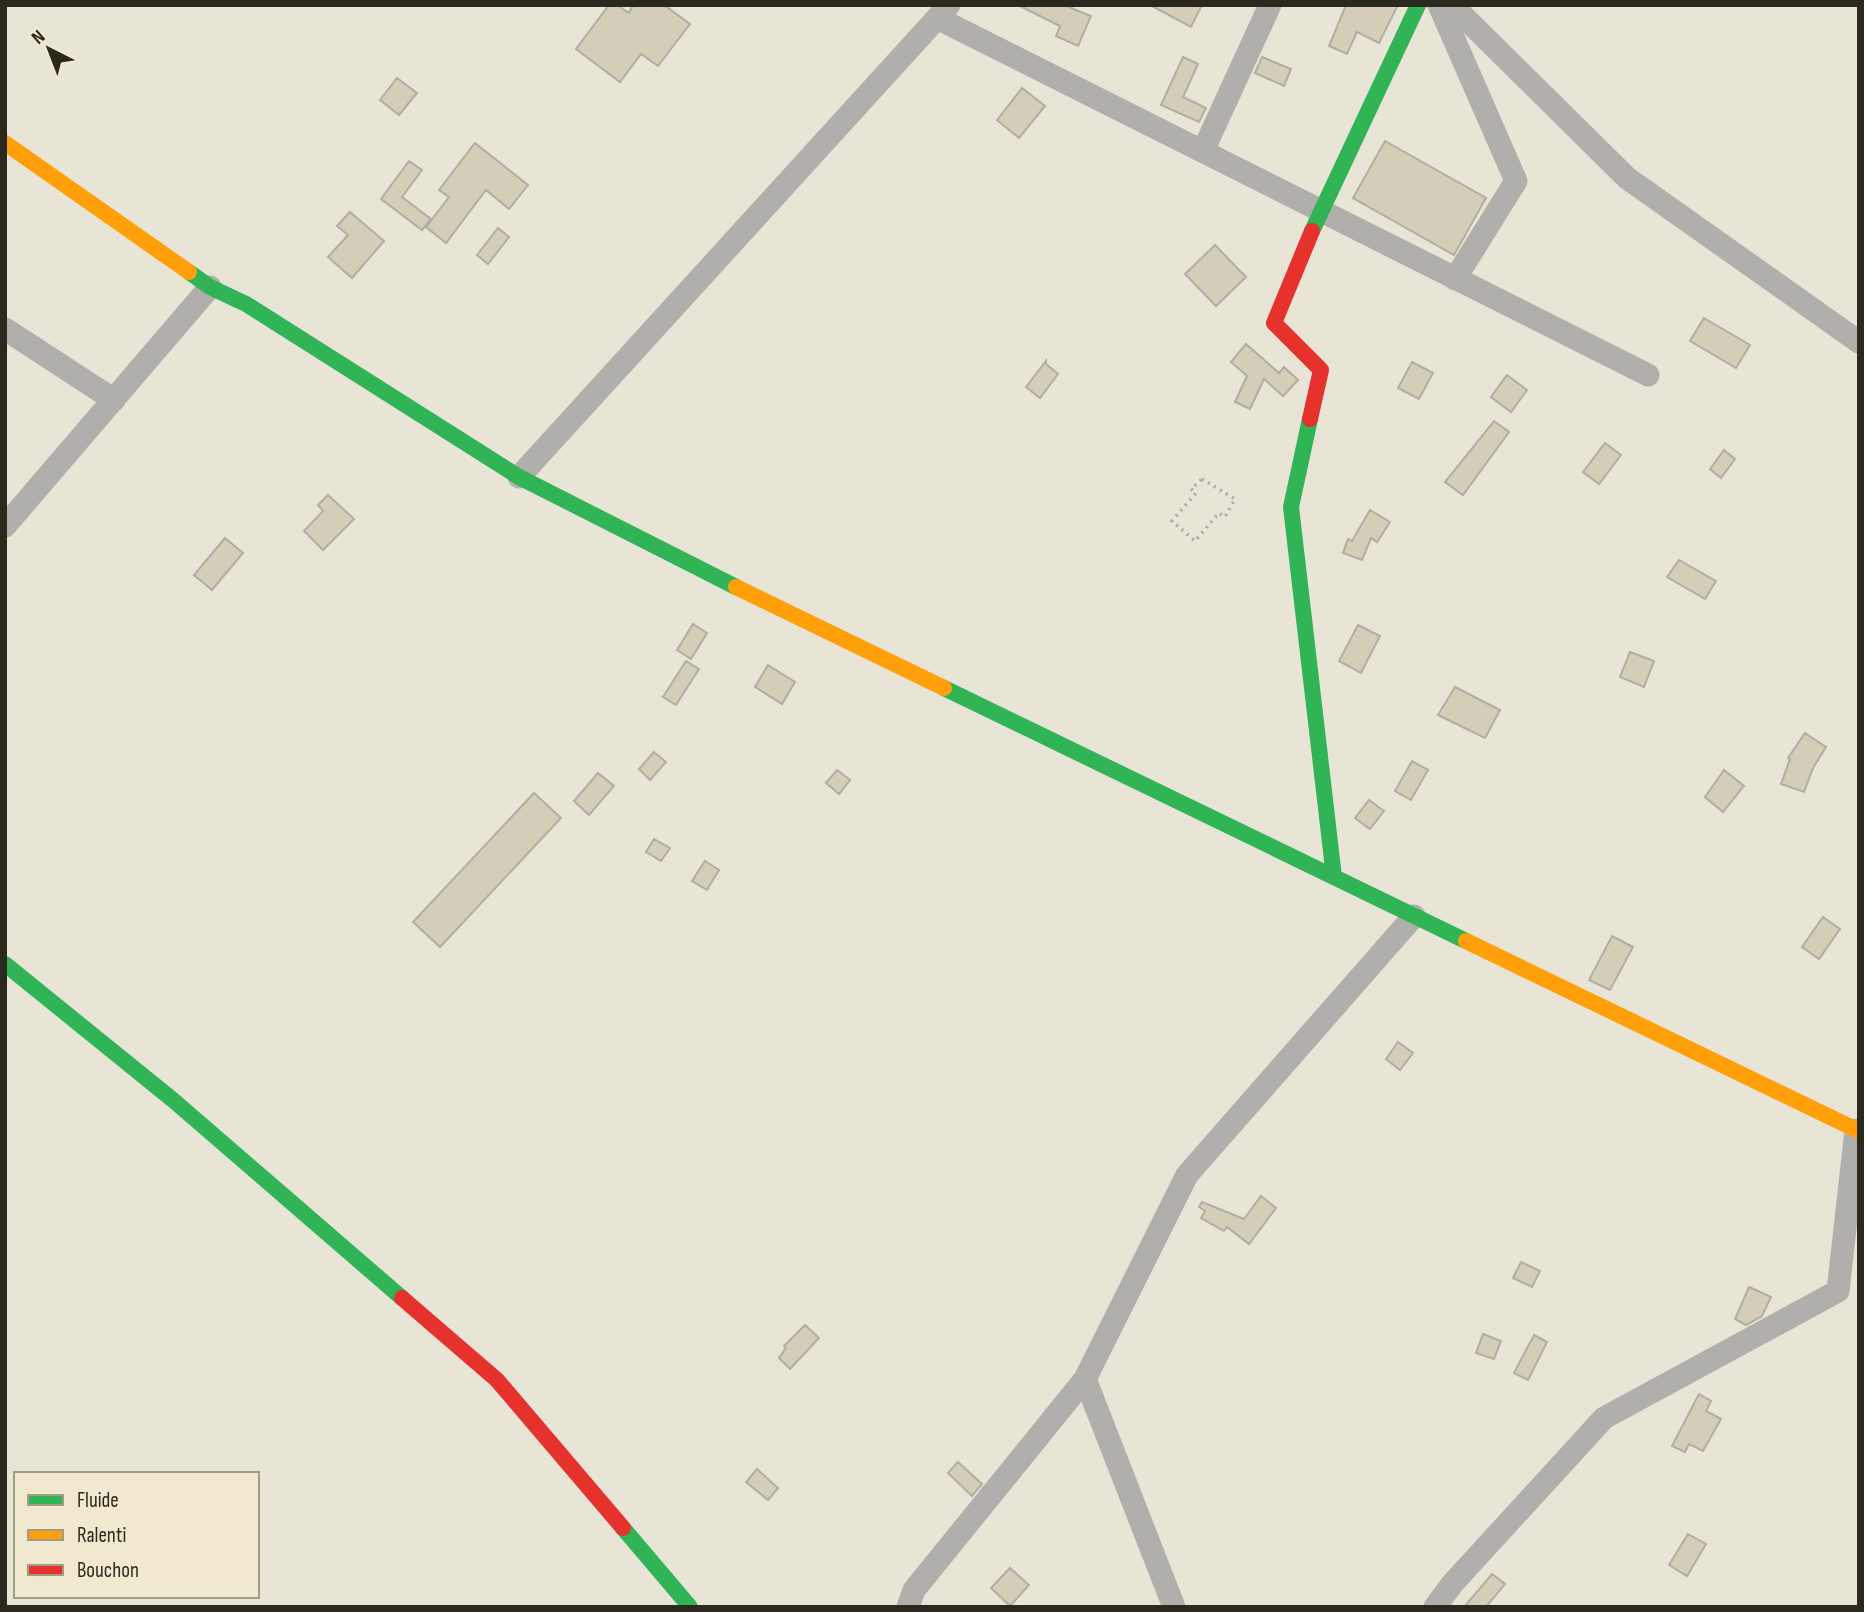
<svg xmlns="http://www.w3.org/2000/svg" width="1864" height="1612" viewBox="0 0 1864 1612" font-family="'Sofia Sans Condensed',sans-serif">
	<rect width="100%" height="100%" fill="#e8e5d7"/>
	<path fill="#d4ceb8" stroke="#b0ada2" stroke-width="2" d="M609 5H617L629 13 633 5H664L690 24 658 66 641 54 620 82 576 49Z
		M1018 5H1064L1091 16 1078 46 1056 36 1060 26Z
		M1150 5H1202L1191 27Z
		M1346 5H1398L1379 43 1357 32 1347 54 1329 46Z
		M1183 57 1198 64 1183 97 1206 108 1199 122 1161 105Z
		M1262 57 1291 69 1284 86 1255 73Z
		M397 78 417 93 399 115 380 100Z
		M1022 88 1045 106 1019 138 997 120Z
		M1385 141 1486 198 1454 255 1353 198Z
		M475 143 528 185 509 209 486 190 446 243 426 227 449 197 439 190Z
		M409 161 422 170 402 197 431 219 422 230 381 199Z
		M350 212 384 241 352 278 328 257 348 235 337 226Z
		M498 228 509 237 488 264 477 255Z
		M1215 245 1246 277 1216 306 1185 274Z
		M1704 318 1750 345 1736 368 1690 341Z
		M1246 344 1279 373 1284 367 1298 380 1283 396 1264 379 1250 409 1235 402 1247 376 1231 362Z
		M1046 361V364L1058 374 1040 398 1026 387Z
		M1412 362 1433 373 1419 399 1398 388Z
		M1507 375 1527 390 1511 412 1491 397Z
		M1494 421 1509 432 1463 495 1445 482Z
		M1605 443 1621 455 1599 484 1583 472Z
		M1724 450 1735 459 1721 478 1710 469Z
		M328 495 354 519 323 550 304 531 323 511 318 505Z
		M1370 510 1390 522 1377 542 1371 538 1362 560 1343 553 1348 539 1352 541Z
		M225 538 243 553 212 590 194 575Z
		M1679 560 1716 581 1705 599 1667 577Z
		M693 624 707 633 691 659 677 650Z
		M1358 625 1380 636 1361 673 1339 661Z
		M1630 652 1654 661 1644 687 1620 677Z
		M686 661 699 669 676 705 663 697Z
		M768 665 795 682 782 704 755 687Z
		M1455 687 1500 710 1485 738 1438 715Z
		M1805 733 1826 747 1813 768 1804 792 1781 784 1790 759 1788 758Z
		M654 752 666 762 650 780 639 769Z
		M1412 761 1428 770 1411 800 1395 791Z
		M837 770 850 780 839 794 826 783Z
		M1724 770 1744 786 1723 812 1705 797Z
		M598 773 614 786 589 815 574 801Z
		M534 793 561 818 440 947 413 922Z
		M1369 800 1384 811 1370 829 1355 818Z
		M654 839 670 848 661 861 646 852Z
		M705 861 719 870 707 890 692 881Z
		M1823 917 1840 929 1819 959 1802 947Z
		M1612 936 1633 947 1610 990 1589 980Z
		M1398 1042 1413 1053 1400 1070 1386 1059Z
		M1261 1196 1276 1208 1249 1244 1227 1227 1224 1231 1201 1218 1205 1211 1199 1207 1202 1202 1244 1219Z
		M1521 1262 1540 1271 1532 1287 1513 1278Z
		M1749 1287 1771 1297 1762 1316 1746 1325 1735 1319Z
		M805 1325 819 1338 790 1369 779 1358 786 1348 784 1346Z
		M1483 1334 1501 1341 1494 1359 1476 1353Z
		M1534 1335 1547 1342 1528 1380 1514 1373Z
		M1699 1394 1711 1401 1706 1411 1721 1419 1703 1451 1689 1444 1685 1452 1672 1446Z
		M958 1462 982 1484 972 1496 948 1473Z
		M757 1469 778 1488 768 1500 746 1482Z
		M1688 1534 1706 1544 1687 1576 1669 1565Z
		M1010 1568 1029 1585 1010 1606 991 1588Z
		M1492 1574 1505 1584 1486 1607H1464Z"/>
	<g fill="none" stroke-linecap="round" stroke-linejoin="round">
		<path stroke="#a9a8a1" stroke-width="3.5" stroke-dasharray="2 5" stroke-linecap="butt" d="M1202 479 1235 499 1225 517 1219 513 1195 541 1172 521 1196 493 1191 489Z"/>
		<path stroke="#b1afab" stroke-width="23" d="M1439 5 1516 181 1455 279
			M1452 5 1627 178 1859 342
			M937 18 1648 375
			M1203 151 1270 5
			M5 329 114 400
			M519 477 949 5
			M5 526 210 287
			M908 1607 914 1590 1085 1379
			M1174 1607 1085 1379 1187 1175 1414 916
			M1435 1607 1453 1583 1604 1418 1838 1291 1856 1130"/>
		<path stroke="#30b455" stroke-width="16" d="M1312 231 1418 5
			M189 272 210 287 246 304 519 477 736 587
			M1310 419 1291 507 1334 877
			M944 688 1466 941
			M5 964 173 1100 402 1298
			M623 1528 690 1607"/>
		<path stroke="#ff9f0a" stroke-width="16" d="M5 143 189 272
			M736 587 944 688
			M1466 941 1859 1131"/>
		<path stroke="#e5322d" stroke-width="16" d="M1310 419 1321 370 1274 323 1312 231
			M402 1298 497 1380 623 1528"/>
	</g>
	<rect width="1864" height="1612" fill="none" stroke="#2b281e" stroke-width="14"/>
	<rect x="14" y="1472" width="245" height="126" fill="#f0e9cf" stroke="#a19c88" stroke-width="2"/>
	<rect x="28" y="1495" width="35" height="10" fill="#30b455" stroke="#a19c88" stroke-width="2"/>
	<text x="77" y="1507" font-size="21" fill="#2b281e">Fluide</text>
	<rect x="28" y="1530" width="35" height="10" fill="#ff9f0a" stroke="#a19c88" stroke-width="2"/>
	<text x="77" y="1542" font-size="21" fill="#2b281e">Ralenti</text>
	<rect x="28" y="1565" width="35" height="10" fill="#e5322d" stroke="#a19c88" stroke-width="2"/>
	<text x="77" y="1577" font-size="21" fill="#2b281e">Bouchon</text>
	<g transform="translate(49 49) rotate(318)" stroke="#f0e9cf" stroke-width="5" paint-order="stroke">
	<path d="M0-5L12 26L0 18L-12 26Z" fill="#2b281e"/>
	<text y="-10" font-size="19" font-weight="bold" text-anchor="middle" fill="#2b281e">N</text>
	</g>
</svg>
